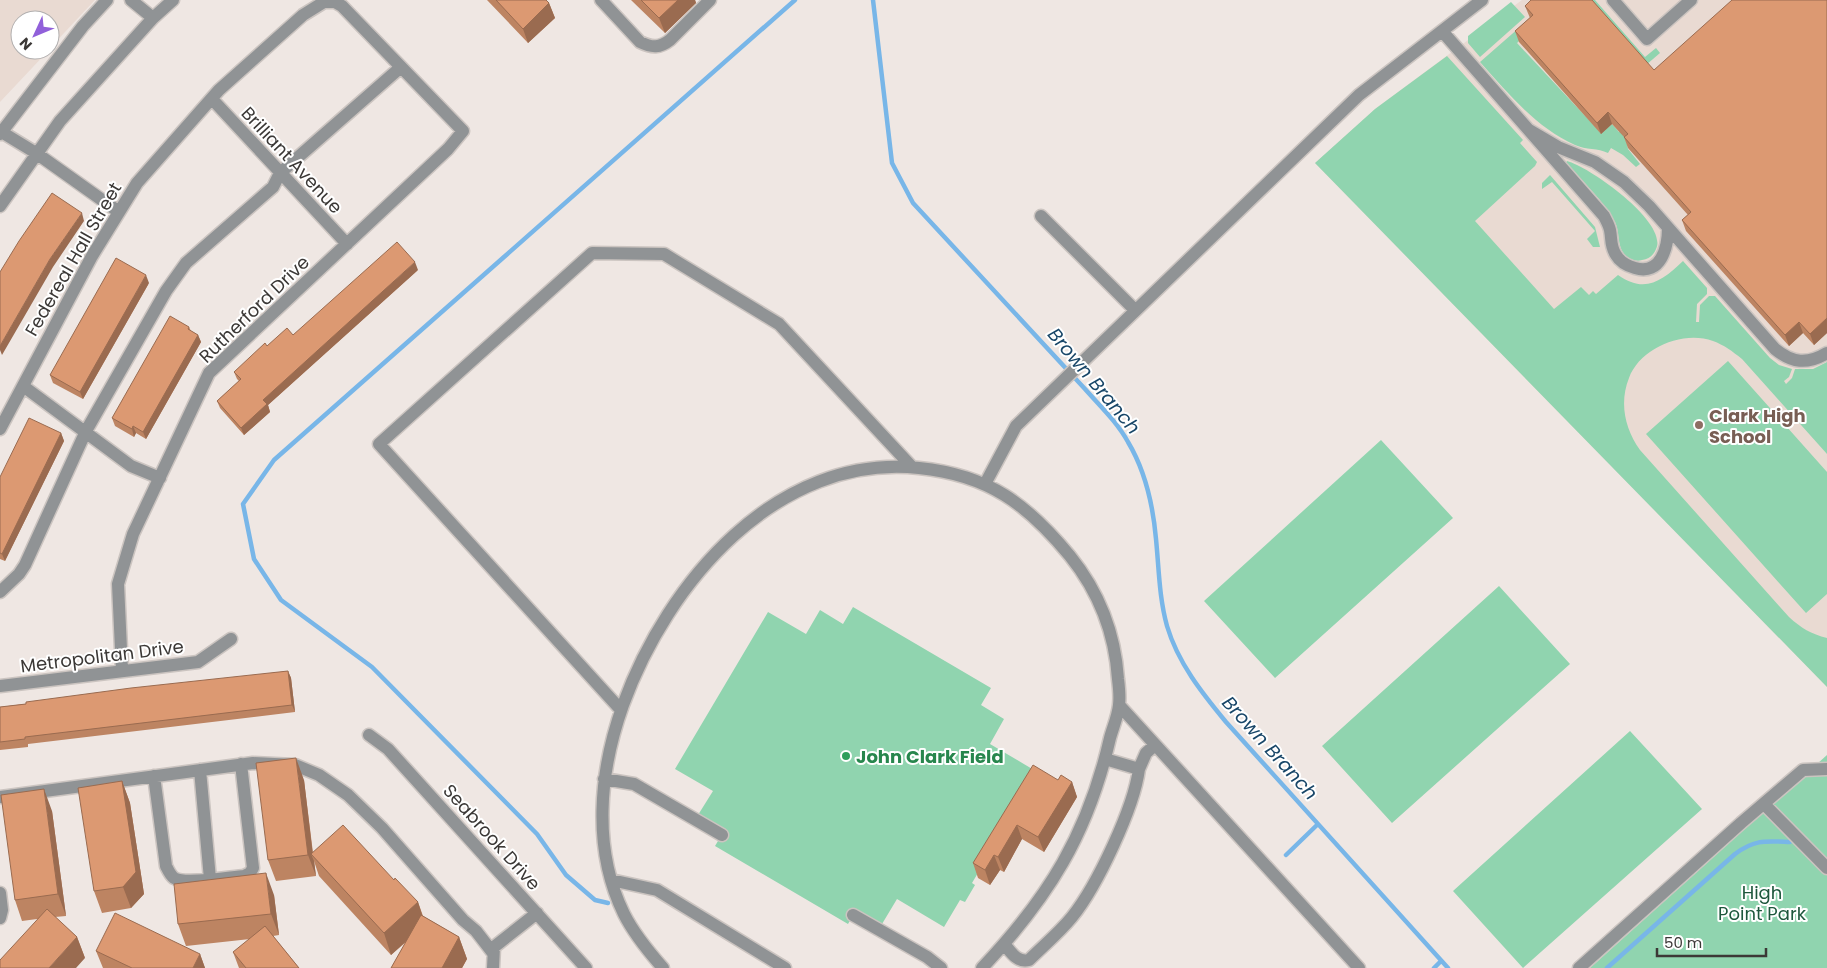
<svg xmlns="http://www.w3.org/2000/svg" width="1827" height="968" viewBox="0 0 1827 968" font-family="Poppins,sans-serif">
	<rect width="100%" height="100%" fill="#efe7e3"/>
	<path fill="#e9dad2" d="M0 0H95L50 48V20H20V50H49L0 102Z
		M1522 0H1827V687L1315 163 1375 109Z"/>
	<path fill="#90d4af" d="M1587 0H1595L1645 57 1656 48 1660 53 1646 65Z
		M1511 2 1525 17 1480 57 1468 43V36Z
		M1528 20 1534 27 1517 43 1601 133 1612 124 1619 132 1624 128 1628 149 1640 164 1636 167 1623 155 1611 148 1608 153C1598 148 1586 150 1575 145 1536 128 1508 93 1480 62Z
		M1447 56 1523 140 1520 143 1537 162 1535 166 1475 221 1554 309 1581 287 1589 295 1593 291 1596 294 1618 275C1645 294 1662 281 1683 261L1707 288V294L1697 304 1696 322H1699L1700 305 1709 296H1715L1770 358 1779 365 1792 369 1789 377 1784 381 1786 384 1792 378 1795 369H1813L1827 362V454L1742 359C1732 351 1724 345 1713 341 1683 330 1640 348 1629 378 1619 403 1625 429 1640 450L1789 617C1801 628 1811 634 1827 638V687L1315 163 1375 109Z
		M1567 161C1590 167 1669 223 1656 249 1653 256 1649 259 1642 260 1636 262 1628 259 1624 254 1617 245 1620 232 1615 222 1604 201 1582 181 1566 163Z
		M1550 175 1595 227 1600 247H1593L1587 239 1595 231 1552 182 1542 189V183Z
		M1728 361 1827 472V594L1806 613 1646 434Z
		M1381 440 1453 518 1275 678 1204 601Z
		M1499 586 1570 664 1392 823 1322 746Z
		M853 607 991 688 981 705 1004 719 990 744 1034 770 1010 819 972 883 975 885 965 902 960 900 944 927 897 899 882 924 856 910 848 924 715 846 724 831 698 815 713 791 675 769 768 612 806 634 820 610 843 624Z
		M1630 731 1702 809 1523 968 1453 891Z
		M1827 755V968H1590Z"/>
	<g fill="none" stroke-linecap="round" stroke-linejoin="round">
		<path stroke="#78b6e8" stroke-width="4.5" d="M873 0 892 163 913 203 1085 389C1100 406 1117 422 1128 442 1146 472 1153 505 1156 539 1159 569 1159 597 1167 626 1178 663 1202 693 1226 722L1448 968
			M1286 855 1318 824
			M608 903 595 900 566 875 537 834 372 667 281 600 254 559 243 504 274 460 795 0
			M1434 968 1441 961
			M1607 968 1735 854C1755 839 1766 841 1790 842"/>
		<defs>
			<path id="minor" d="M131 0 153 18
				M601 0 640 42C652 48 660 48 670 40L710 0
				M1613 0 1647 39 1691 0
				M1442 31 1604 216C1606 220 1609 225 1610 230 1612 240 1610 246 1616 255 1620 262 1628 266 1635 268 1661 276 1668 247 1668 228
				M212 99 347 244
				M1529 130 1558 147 1595 162 1624 182 1649 206 1775 349C1792 363 1807 365 1827 353
				M0 131 36 153 119 212
				M0 134 83 26 107 0
				M0 206 60 121 153 18 173 0
				M1041 216 1135 310
				M23 386 131 466 160 478
				M0 429 92 256 137 183 219 90 303 15 324 2H335L342 6 463 131 448 149 209 373 133 534 118 584 122 671
				M985 484 1016 426 1359 95 1482 0
				M0 592 19 574 25 565 86 431 166 291 186 263 273 187 280 173 401 67
				M0 686 198 662 231 639
				M1119 705 1359 968
				M621 710 379 444 592 253 664 254 779 324 912 467
				M369 735 388 749 586 968
				M1139 769 1146 753 1155 745
				M200 770 210 879
				M154 776 166 866C168 870 170 875 174 878 185 885 230 877 244 876L250 873 253 868 241 764
				M604 779 634 784 722 835
				M0 797 253 763 295 765 319 775 348 795 382 828 463 920 476 931 493 953
				M1764 804 1827 868
				M611 880 657 890 785 968
				M0 893 2 910 0 918
				M853 915 927 957 941 968
				M1004 944C1011 952 1017 963 1029 960 1043 946 1059 933 1072 917 1097 886 1134 808 1139 769L1105 759
				M493 968 494 947 537 913
				M663 968C648 951 634 934 624 914 592 849 599 772 623 705 667 583 777 453 919 468 989 475 1027 504 1070 556 1099 592 1115 633 1118 679 1119 687 1120 697 1119 705 1118 716 1113 727 1110 738 1088 834 1049 897 982 968
				M1579 968 1741 823 1803 770 1827 769"/>
		</defs>
		<use href="#minor" stroke="#cbc4c0" stroke-width="15"/>
		<use href="#minor" stroke="#909395" stroke-width="12"/>
	</g>
	<path fill="#bd8462" d="M487 0H546L549 3 555 18 528 43Z
		M631 0H695L696 3 665 33Z
		M1827 0V333L1814 345 1803 333 1789 346 1686 231 1682 220 1688 215 1628 148 1624 137 1612 124 1601 134 1519 42 1515 31 1530 18 1525 6 1654 70Z
		M418 270 268 405 270 412 244 435 220 408 217 401 239 381 237 379 234 372 267 346 293 335Z
		M149 283 83 399 53 383 50 375Z
		M189 327 191 331 198 335 201 342 146 439 136 433 134 437 115 426 112 418Z
		M61 433 64 441 5 561 0 559V477Z
		M288 671 291 678 295 712 28 744V747L0 750V707Z
		M304 780 313 853 394 880 418 902 423 916 459 937 467 959 462 968H391L406 942 391 955 319 876 314 861 316 876 276 881 268 860Z
		M1058 780 1072 782 1077 797 1044 852 1022 839 1004 872 1000 870 990 885 978 878 973 863Z
		M122 781 130 803 144 894 131 908 102 913 94 891Z
		M52 811 66 916 55 917 77 937 85 958 37 919 22 921 15 900Z
		M274 895 279 935 273 936 299 968H239L233 952 250 939 186 946 178 924Z
		M96 951 200 954 205 968H103Z"/>
	<path fill="#9a6b50" d="M678 0H695L696 3 665 33 659 18Z
		M549 3 555 18 528 43 523 29Z
		M1608 112 1612 124 1601 134 1597 123Z
		M82 213 84 221 53 267 2 355 0 350V346L50 259Z
		M415 262 418 270 268 405 270 412 244 435 241 428 263 400Z
		M146 275 149 283 83 399 80 392Z
		M1827 318V333L1814 345 1810 334Z
		M1799 322 1803 333 1789 346 1785 335Z
		M198 335 201 342 146 439 143 432Z
		M133 426 136 433 134 437 132 429Z
		M61 433 64 441 5 561 2 554Z
		M288 671 291 678 295 712 292 705Z
		M296 758 304 780 313 856 311 854 314 861 316 876 308 855Z
		M122 781 130 803 144 894 131 908 123 887Z
		M1072 782 1077 797 1044 852 1038 837Z
		M44 789 52 811 66 916 58 894Z
		M1017 825 1022 839 1004 872 998 857Z
		M994 855 1000 870 990 885 985 870Z
		M266 873 274 895 279 935 271 914Z
		M418 902 425 924 391 955 384 933Z
		M77 937 85 958 76 968H49Z
		M459 937 467 959 462 968H442Z
		M200 954 205 968H193Z"/>
	<path fill="#dc9972" stroke="#9a6b50" d="M496 0H546L549 3 523 29Z
		M641 0H678L659 18Z
		M1531 0H1592L1654 70 1732 0H1827V318L1810 334 1799 322 1785 335 1682 220 1691 212 1624 137 1628 134 1608 112 1597 123 1515 31 1533 15 1525 6Z
		M52 193 82 213 50 259 0 346V272L19 241Z
		M397 242 415 262 263 400 267 404 241 428 217 401 241 379 234 372 265 343 267 346 287 328 293 335Z
		M116 258 146 275 80 392 50 375Z
		M170 316 189 327 188 329 198 335 143 432 133 426 132 429 112 418Z
		M29 418 61 433 2 554 0 553V477Z
		M288 671 292 705 25 737V739L0 742V707L26 704V702L131 688Z
		M296 758 308 855 268 860 256 763Z
		M1033 765 1058 780 1061 775 1072 782 1038 837 1017 825 998 857 994 855 985 870 973 863Z
		M122 781 136 872 123 887 94 891 78 788Z
		M44 789 58 894 15 900 1 795Z
		M343 825 394 880 395 878 418 902 384 933 311 854Z
		M266 873 271 914 178 924 174 884Z
		M47 909 77 937 49 968H0V960Z
		M115 913 200 954 193 968H132L96 951Z
		M421 915 459 937 442 968H391Z
		M265 926 299 968H246L233 952Z"/>
	<circle fill="#8d6e63" stroke="#fff" stroke-width="2" cx="1699" cy="425" r="5"/>
	<circle fill="#2e9e5b" stroke="#fff" stroke-width="2" cx="846" cy="756" r="5"/>
	<g text-anchor="middle" dominant-baseline="central" stroke-width="4" stroke-linejoin="round" paint-order="stroke">
		<g font-size="18" fill="#3b3836" stroke="#fff">
			<text transform="translate(292 160) rotate(47)">Brilliant Avenue</text>
			<text transform="translate(73 259) rotate(-60)">Federeal Hall Street</text>
			<text transform="translate(254 309) rotate(-44)">Rutherford Drive</text>
			<text transform="translate(102 656) rotate(-7)">Metropolitan Drive</text>
			<text transform="translate(492 837) rotate(48)">Seabrook Drive</text>
		</g>
		<g font-size="18" font-weight="bold" fill="#785e54" stroke="#fff" text-anchor="start">
			<text x="1709" y="415">Clark High<tspan x="1709" dy="21">School</tspan></text>
		</g>
		<g font-size="18" font-weight="bold" fill="#27864d" stroke="#fff" text-anchor="start">
			<text x="856" y="756">John Clark Field</text>
		</g>
		<g font-size="18" fill="#1d573c" stroke="#fff">
			<text x="1762" y="892">High<tspan x="1762" dy="21">Point Park</tspan></text>
		</g>
		<g font-size="19" font-style="italic" fill="#184668" stroke="#fff">
			<text transform="translate(1094 381) rotate(50)">Brown Branch</text>
			<text transform="translate(1270 748) rotate(48)">Brown Branch</text>
		</g>
	</g>
	<g transform="translate(35 35) rotate(226)"><circle r="24" fill="#ffffff" stroke="#b1afaf"/>
	<path d="M0-4L9 19L0 12L-9 19Z" fill="#9160da"/>
	<text y="-8" font-size="14" font-weight="bold" text-anchor="middle" fill="#3b3836">N</text>
	</g>
	<path d="M1657 948v8h109v-8" fill="none" stroke="#3b3836" stroke-width="2.5"/>
	<text x="1664" y="948" font-size="15" fill="#3b3836" stroke="#ffffff" stroke-width="4" paint-order="stroke">50 m</text>
</svg>
